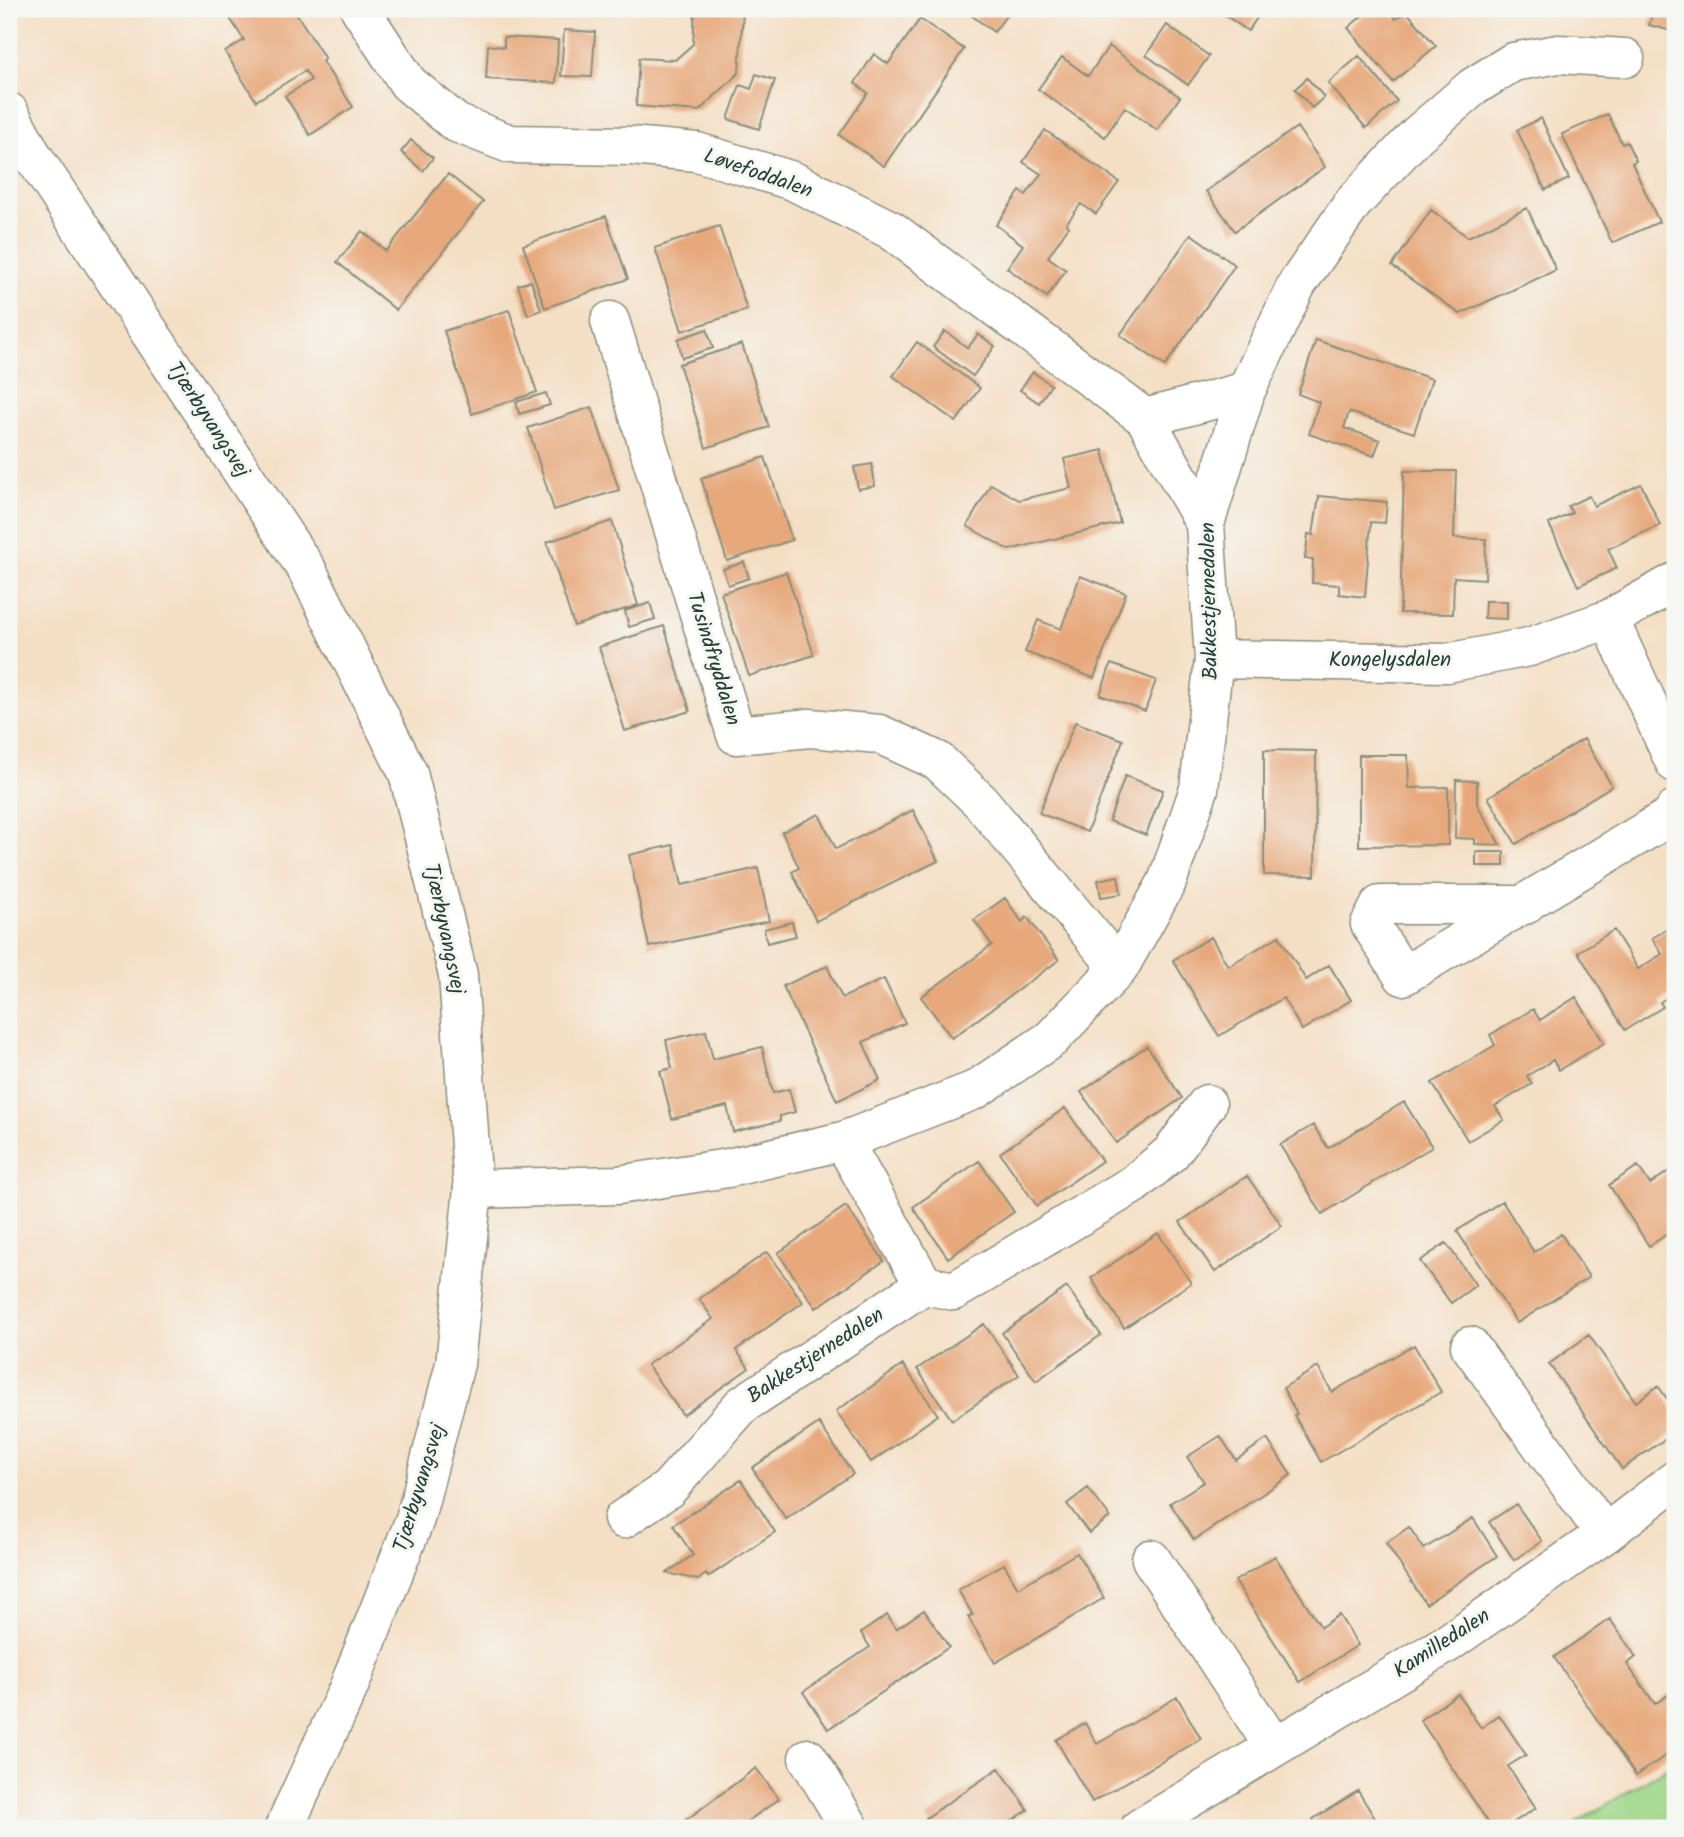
<svg xmlns="http://www.w3.org/2000/svg" width="1684" height="1837" viewBox="0 0 1684 1837" font-family="Kalam,sans-serif">
	<rect width="100%" height="100%" fill="#f6f6f2"/>
	<filter id="ink" filterUnits="userSpaceOnUse"><feTurbulence type="fractalNoise" baseFrequency=".0143" numOctaves="2"/><feDisplacementMap in="SourceGraphic" scale="14" xChannelSelector="R" yChannelSelector="G"/><feConvolveMatrix kernelMatrix="1 2 1 2 8 2 1 2 1" color-interpolation-filters="sRGB"/></filter>
	<filter id="wash" filterUnits="userSpaceOnUse"><feTurbulence type="fractalNoise" baseFrequency=".00686" numOctaves="4" result="noise"/><feDisplacementMap in="SourceGraphic" scale="28" xChannelSelector="R" yChannelSelector="G"/><feGaussianBlur stdDeviation="1.57" result="paint"/><feColorMatrix in="noise" values="0 0 0 0 0 0 0 0 0 0 0 0 0 0 0 0 0 1.4 0 .05"/><feComposite in="paint" operator="in"/></filter>
	<g filter="url(#wash)">
		<rect width="100%" height="100%" fill="#f4dfc5"/>
		<path fill="#a0d789" stroke="#608a5e" stroke-width="2" d="M1675 1763V1828H1568Z"/>
		<g id="blocks">
			<path fill="#e7a97c" d="M224 9H287L290 13 295 11 325 59 322 61 353 107 310 135 285 96 311 80 305 71 256 101 225 52 244 40Z
				M695 9 743 11 739 73 699 111 636 106 639 58 675 60 693 44Z
				M963 9H1011L994 32Z
				M1216 9H1263L1248 31Z
				M1370 9H1388L1396 19 1406 11 1436 46 1393 82 1348 28Z
				M1654 9H1675V32L1649 25Z
				M920 19 964 49 884 166 839 135 868 93 855 83 874 54 888 64Z
				M1167 25 1209 56 1188 85 1146 55Z
				M564 30 595 32 592 77 561 76Z
				M504 37 558 40 556 83 486 79 488 45 504 47Z
				M1109 46 1180 97 1157 130 1125 107 1105 137 1038 89 1062 57 1088 76Z
				M1359 56 1397 101 1366 128 1328 83Z
				M756 74 775 80 759 129 728 119 740 85 751 89Z
				M1307 78 1324 97 1312 108 1295 89Z
				M1608 114 1622 144 1627 142 1636 161 1632 163 1659 222 1612 243 1562 134Z
				M1541 118 1569 179 1545 190 1517 130Z
				M1297 127 1325 167 1235 231 1206 191Z
				M1045 130 1119 182 1096 214 1081 204 1066 224 1069 226 1048 257 1066 270 1047 297 1007 268 1023 245 996 225 1020 191 1026 195 1041 174 1023 162Z
				M411 140 433 158 423 171 401 152Z
				M448 174 483 202 396 310 337 262 362 231 386 251Z
				M1527 208 1556 270 1460 314 1392 266 1431 210 1468 237Z
				M606 216 628 279 545 308 523 245Z
				M719 226 747 310 682 331 655 248Z
				M1191 234 1235 265 1165 366 1120 335Z
				M531 281 541 310 528 315 518 285Z
				M509 310 537 392 472 414 444 331Z
				M707 329 713 348 682 358 678 339Z
				M945 331 968 348 978 334 995 346 973 376 933 347Z
				M1316 340 1432 379 1414 433 1349 412 1344 428 1380 440 1374 456 1309 434 1319 402 1298 394Z
				M917 342 980 388 956 422 893 376Z
				M742 344 769 427 706 448 679 364Z
				M1033 372 1051 385 1039 403 1020 390Z
				M546 393 550 405 519 414 516 402Z
				M592 407 619 490 554 510 528 428Z
				M1103 450 1120 523 1009 550 967 526 991 484 1019 500 1071 488 1064 459Z
				M765 457 792 540 727 561 701 478Z
				M872 464 875 486 858 489 854 467Z
				M1404 471H1456L1454 538 1486 539 1485 579 1454 577 1453 614 1400 613Z
				M1641 484 1660 525 1608 549 1617 568 1578 586 1549 524 1572 513 1568 506 1589 496 1594 506Z
				M1319 496 1387 502 1385 523 1371 522 1365 597 1339 594V585L1312 583 1313 560 1305 559 1308 534 1313 535Z
				M612 521 638 605 574 626 547 542Z
				M744 562 749 578 728 585 723 569Z
				M786 572 814 655 749 676 721 593Z
				M1080 576 1126 593 1094 678 1025 652 1038 620 1061 629Z
				M1485 601H1507V619L1484 618Z
				M650 603 655 619 629 627 625 611Z
				M664 626 690 711 625 731 599 647Z
				M1111 664 1156 680 1145 711 1100 695Z
				M1075 722 1123 740 1087 832 1039 813Z
				M1584 739 1612 786 1516 844 1488 797Z
				M1264 750 1316 751 1315 876 1264 875Z
				M1359 755H1408L1409 788 1448 787V845L1359 846Z
				M1125 776 1163 790 1146 835 1109 821Z
				M1456 780 1477 781V804L1500 845 1475 844V839L1455 838Z
				M913 810 938 861 816 921 792 872 799 868 782 832 819 814 836 849Z
				M673 845 682 885 758 868 769 921 649 947 629 855Z
				M1476 852H1504V866H1476Z
				M1118 876 1121 894 1101 897 1098 880Z
				M1005 898 1022 922 1027 917 1059 960 952 1038 921 997 992 945 974 920Z
				M792 922 796 936 767 943 764 929Z
				M1675 925V993L1660 1002 1663 1007 1625 1030 1578 952 1614 930 1638 969 1662 954 1652 938Z
				M1279 936 1306 980 1329 965 1351 1000 1302 1030 1283 998 1219 1036 1173 960 1211 937 1228 966Z
				M827 966 842 998 884 979 905 1023 863 1042 880 1080 837 1101 783 986Z
				M1576 997 1604 1043 1559 1070 1553 1060 1527 1076 1532 1084 1495 1106 1504 1120 1468 1141 1432 1083 1495 1045 1490 1035 1533 1009 1540 1020Z
				M706 1031 713 1059 762 1047 773 1093 789 1089 795 1112 780 1116V1121L733 1132 727 1106 672 1119 660 1071 672 1068 666 1040Z
				M1147 1046 1182 1098 1116 1143 1081 1092Z
				M1404 1102 1432 1147 1322 1214 1280 1145 1313 1125 1328 1148Z
				M1065 1108 1102 1161 1037 1206 1000 1153Z
				M979 1161 1014 1212 948 1258 913 1207Z
				M1638 1166 1650 1184 1675 1167V1229L1649 1246 1609 1185Z
				M1247 1176 1282 1226 1215 1272 1180 1222Z
				M1502 1201 1534 1252 1561 1234 1589 1277 1517 1323 1457 1231Z
				M846 1206 884 1261 816 1308 778 1253Z
				M1158 1233 1191 1283 1124 1328 1091 1278Z
				M1446 1243 1476 1285 1451 1303 1420 1261Z
				M767 1252 803 1302 736 1350 749 1368 683 1415 647 1365 713 1319 699 1299Z
				M1067 1287 1101 1335 1036 1381 1002 1333Z
				M984 1324 1019 1375 952 1420 917 1369Z
				M1589 1335 1636 1402 1658 1386 1675 1410V1432L1622 1469 1549 1364Z
				M1414 1345 1441 1392 1321 1462 1294 1415 1297 1414 1283 1388 1318 1367 1332 1392Z
				M903 1365 938 1415 871 1462 836 1411Z
				M819 1423 853 1474 786 1519 752 1468Z
				M1220 1436 1236 1460 1267 1439 1291 1475 1194 1540 1170 1503 1204 1482 1187 1457Z
				M741 1480 775 1532 708 1577 706 1574 698 1580 667 1573 693 1555 673 1525Z
				M1088 1488 1110 1517 1089 1533 1067 1504Z
				M1516 1504 1542 1541 1514 1560 1489 1522Z
				M1473 1518 1497 1556 1426 1604 1386 1543 1409 1527 1424 1549Z
				M1077 1553 1104 1598 995 1663 968 1617 973 1615 958 1590 1004 1564 1018 1588Z
				M1275 1556 1321 1627 1339 1615 1358 1645 1300 1682 1235 1581Z
				M924 1610 949 1647 828 1729 803 1692 870 1647 861 1633 887 1615 896 1629Z
				M1610 1619 1636 1657 1627 1664 1655 1704 1675 1690V1749L1636 1776 1554 1657Z
				M1458 1694 1481 1728 1499 1715 1526 1755 1508 1766 1536 1808 1505 1828H1492L1420 1720Z
				M1177 1697 1201 1739 1092 1802 1056 1740 1085 1723 1097 1744Z
				M756 1768 779 1799 748 1821 754 1828H686L682 1823Z
				M999 1768 1028 1810 1001 1828H934L926 1818Z
				M1358 1791 1381 1828H1318L1313 1819Z"/>
		</g>
	</g>
	<g filter="url(#ink)">
		<use href="#blocks" fill-opacity="0" stroke="#8a8e7c" stroke-width="2"/>
		<g fill="none" stroke-linecap="round" stroke-linejoin="round">
			<defs>
				<path id="minor" d="M360 9 408 83 456 123 510 144 631 146 697 152 793 181 891 230 1145 418 1205 524
					M610 321 736 735 810 728 879 734 938 761 980 801 1119 968
					M1145 418 1246 391
					M1609 619 1675 763
					M1214 659 1447 663 1529 647 1609 619 1675 582
					M1525 905H1380L1370 924 1403 976 1674 814 1675 809
					M843 1141 924 1285
					M473 1189 618 1185 728 1168 843 1141 975 1090 1051 1039 1119 968 1167 882 1199 789 1214 659 1205 524 1246 391 1297 284 1353 203 1417 135 1473 87 1513 62 1558 54 1625 58
					M1470 1346 1605 1534
					M623 1519 668 1489 742 1405 924 1285 954 1291 1134 1184 1171 1153 1207 1104
					M1151 1559 1274 1747
					M808 1758 850 1828
					M1140 1828 1448 1643 1605 1534 1675 1480"/>
				<path id="tertiary" d="M9 112 31 153 307 570 408 773 458 975 473 1189 455 1364 415 1519 348 1689 284 1828"/>
			</defs>
			<use href="#minor" stroke="#8a8e7c" stroke-width="41"/>
			<use href="#tertiary" stroke="#8a8e7c" stroke-width="41"/>
			<use href="#minor" stroke="#fff" stroke-width="38"/>
			<use href="#tertiary" stroke="#fff" stroke-width="38"/>
		</g>
	</g>
	<g text-anchor="middle" dominant-baseline="central" stroke-width="6" stroke-linejoin="round" paint-order="stroke">
		<g font-size="21" fill="#1f3d34" stroke="#f6f6f2">
			<text transform="translate(758 174) rotate(19)">Løvefoddalen</text>
			<text transform="translate(208 420) rotate(57)">Tjærbyvangsvej</text>
			<text transform="translate(1210 601) rotate(-91)">Bakkestjernedalen</text>
			<text transform="translate(713 659) rotate(73)">Tusindfryddalen</text>
			<text x="1390" y="660">Kongelysdalen</text>
			<text transform="translate(444 929) rotate(78)">Tjærbyvangsvej</text>
			<text transform="translate(816 1356) rotate(-33)">Bakkestjernedalen</text>
			<text transform="translate(420 1488) rotate(-73)">Tjærbyvangsvej</text>
			<text transform="translate(1442 1644) rotate(-33)">Kamilledalen</text>
		</g>
	</g>
	<rect width="1684" height="1837" fill="none" stroke="#f6f6f2" stroke-width="35"/>
</svg>
